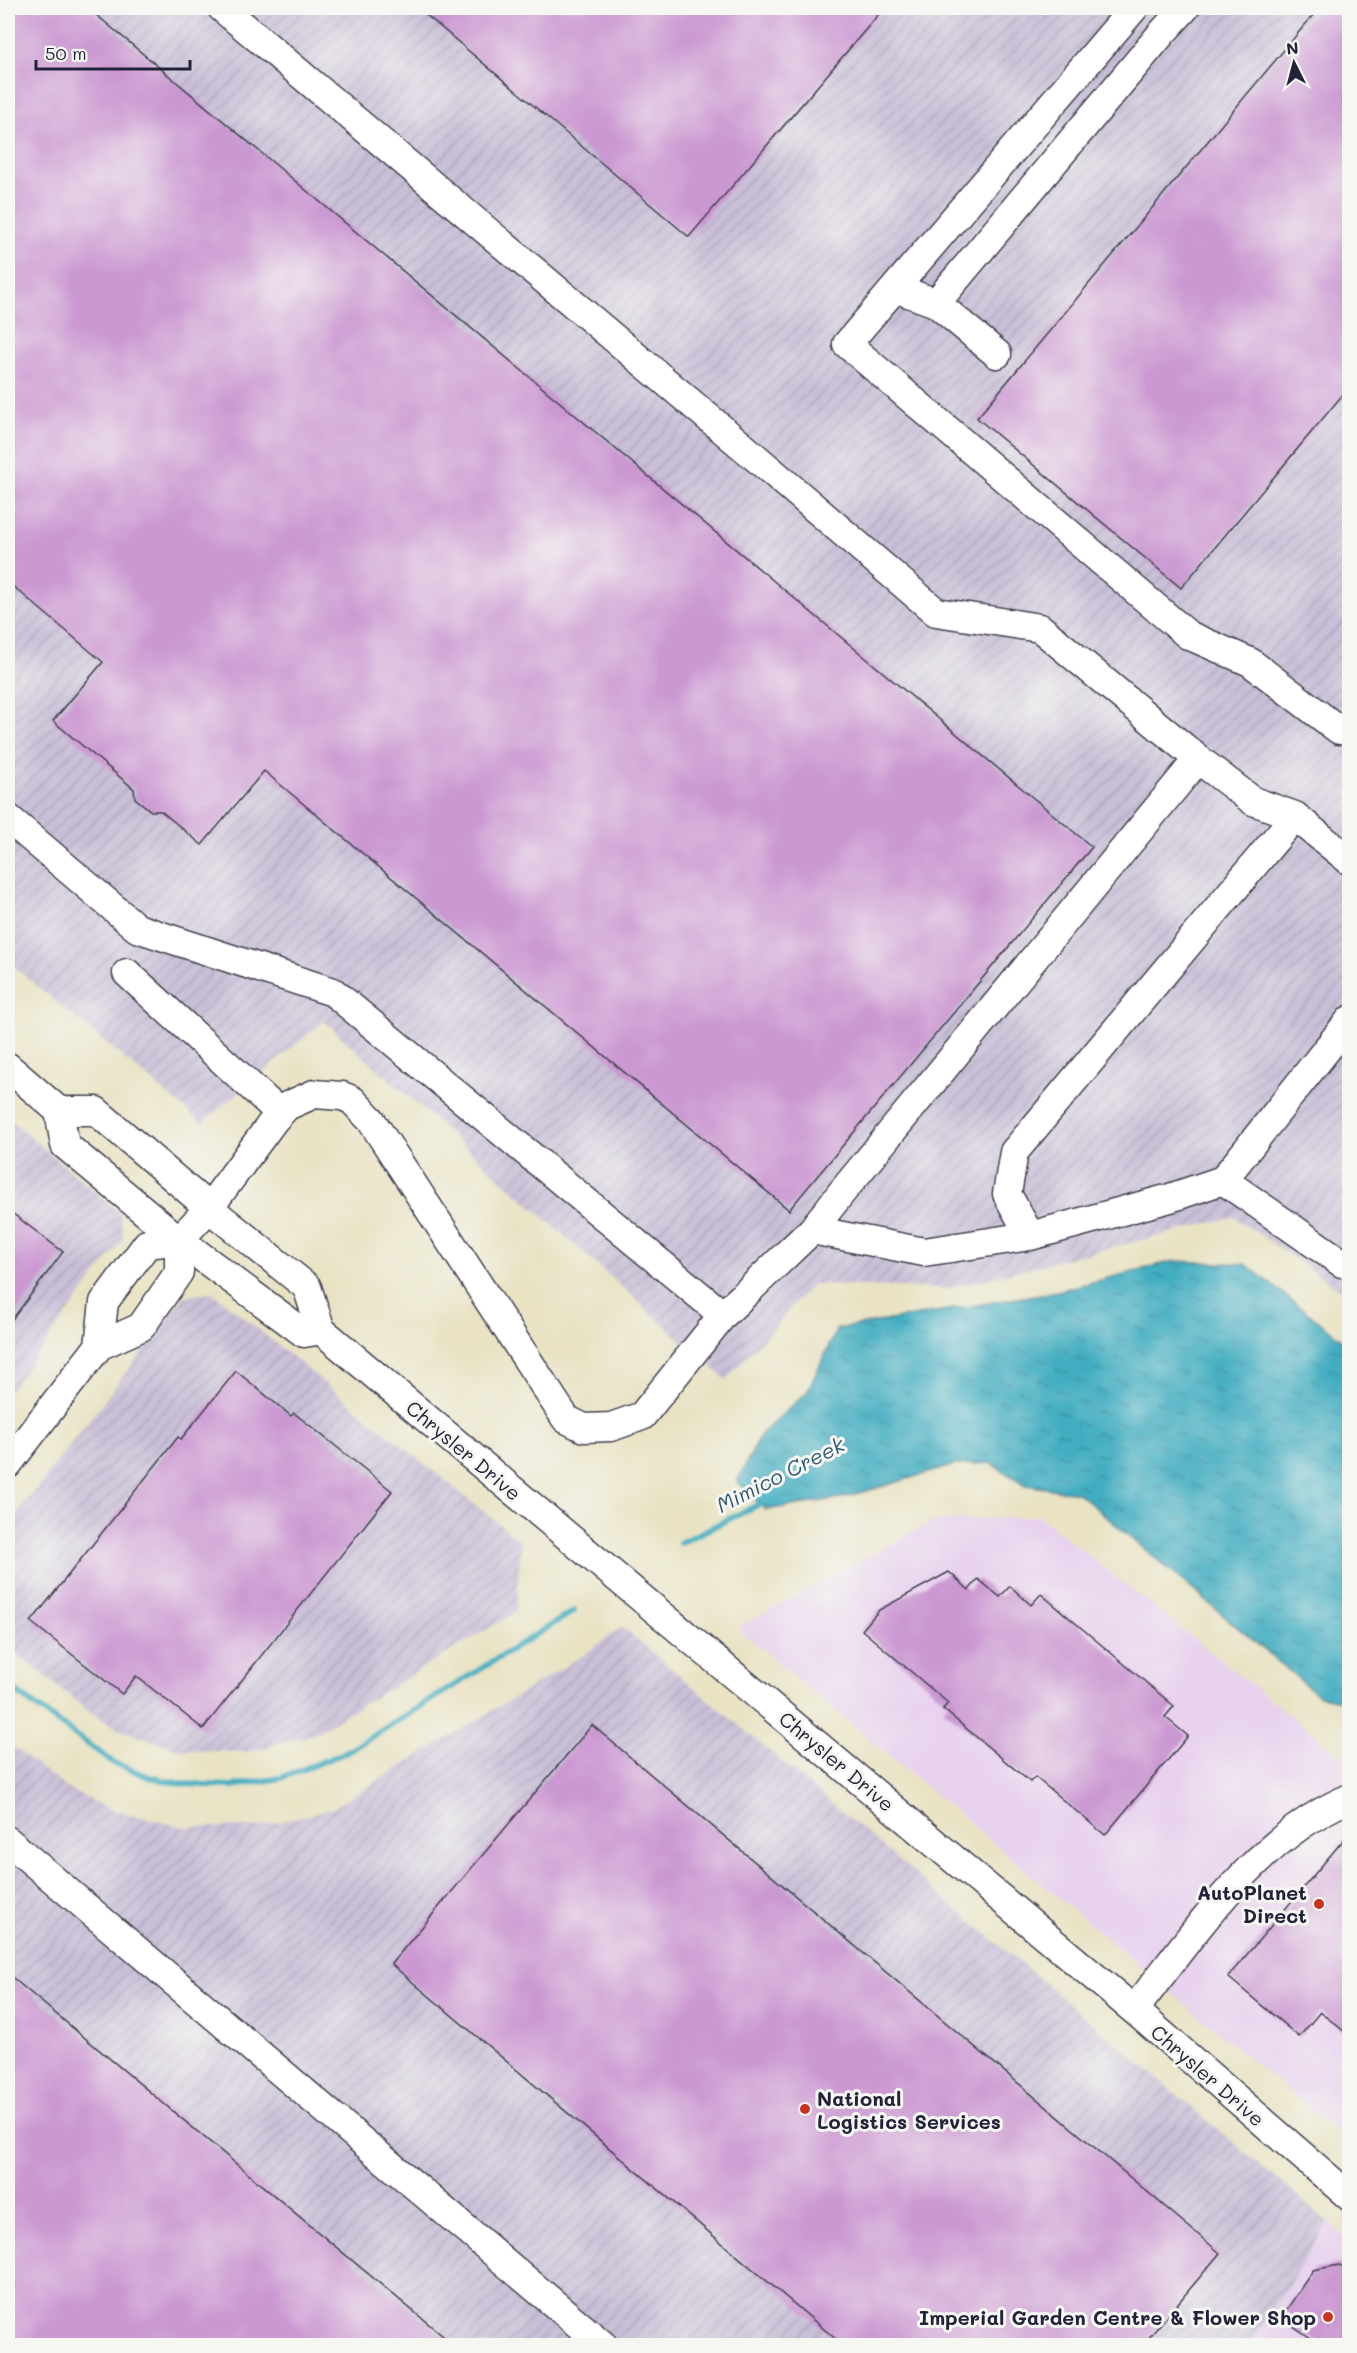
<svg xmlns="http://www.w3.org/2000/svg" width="1357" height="2353" viewBox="0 0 1357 2353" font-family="Mali,sans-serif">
	<defs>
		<pattern id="industrial-furrows" width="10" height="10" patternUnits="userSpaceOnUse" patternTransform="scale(1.5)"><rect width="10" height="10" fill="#c9bfd7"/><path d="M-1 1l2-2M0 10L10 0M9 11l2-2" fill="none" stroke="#aca4b9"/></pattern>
		<pattern id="water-ripples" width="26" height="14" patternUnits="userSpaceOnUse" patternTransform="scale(1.5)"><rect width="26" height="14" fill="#42adc1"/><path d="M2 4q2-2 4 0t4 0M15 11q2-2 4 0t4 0" fill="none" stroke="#378c9e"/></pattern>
	</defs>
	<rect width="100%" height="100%" fill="#f6f6f2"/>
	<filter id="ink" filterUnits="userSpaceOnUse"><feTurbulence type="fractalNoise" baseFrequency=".0167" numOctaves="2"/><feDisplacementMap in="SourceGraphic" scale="12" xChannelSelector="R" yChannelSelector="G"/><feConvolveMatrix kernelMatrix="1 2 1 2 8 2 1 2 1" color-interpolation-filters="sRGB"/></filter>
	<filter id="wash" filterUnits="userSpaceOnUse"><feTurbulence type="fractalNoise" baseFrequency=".008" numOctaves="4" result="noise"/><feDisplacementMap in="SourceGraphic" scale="24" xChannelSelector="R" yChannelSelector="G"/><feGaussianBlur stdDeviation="1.35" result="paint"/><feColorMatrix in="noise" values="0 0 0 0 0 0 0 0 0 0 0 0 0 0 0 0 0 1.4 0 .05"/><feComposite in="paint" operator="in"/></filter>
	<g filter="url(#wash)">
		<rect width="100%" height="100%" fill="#e9e3c4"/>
		<path fill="#e8d2ee" d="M1039 1516 1345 1759 1349 1757V2142L737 1628 933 1521Z
			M1328 2222 1349 2241V2345L1250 2346Z"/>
		<path fill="url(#industrial-furrows)" d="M8 8H1349V1289L1342 1291 1234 1217 945 1289 812 1284 726 1380 324 1021 202 1123 8 962Z
			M8 1118 121 1214 123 1239 8 1393Z
			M212 1292 521 1542 516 1612 313 1734 248 1752 181 1750 118 1729 87 1710 8 1646V1526L184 1297Z
			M622 1627 1328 2222 1250 2345H8V1743L68 1789 109 1809 183 1827H260L333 1808 582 1656Z"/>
		<path fill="url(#water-ripples)" stroke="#32687e" stroke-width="1.5" d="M1174 1261 1245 1264 1349 1345V1701L1319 1696 1078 1493 1026 1485 990 1463 955 1465 843 1498 766 1510 737 1482 761 1434 807 1392 837 1329 1058 1291Z"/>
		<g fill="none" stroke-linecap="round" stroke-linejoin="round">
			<path stroke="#42adc1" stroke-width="6" d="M680 1543 766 1501
				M8 1686 114 1763 149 1777 181 1784 232 1786 281 1778 347 1752 574 1611"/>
		</g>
		<g id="blocks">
			<path fill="#cb98d2" d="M8 8H88L1092 847 789 1210 264 771 202 845 161 811H151L135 798 134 789 53 721 103 662 8 582Z
				M418 8H884L689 237Z
				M1319 8H1350V386L1181 588 977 418Z
				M8 1210 63 1252 8 1325Z
				M236 1371 291 1416 294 1413 392 1491 203 1729 136 1676 122 1694 31 1622 178 1437 181 1439Z
				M949 1572 969 1590 978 1579 1000 1597 1010 1586 1031 1605 1041 1594 1174 1706 1165 1717 1188 1736 1105 1835 1035 1777 1030 1782 943 1709 948 1703 862 1630 879 1610Z
				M592 1725 1220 2253 1142 2346H844L391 1964Z
				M1350 1832V2036L1320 2012 1299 2037 1228 1977Z
				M8 1974 455 2346H8Z
				M1339 2265 1350 2272V2346H1323L1281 2318 1313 2270Z"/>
		</g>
	</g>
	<g filter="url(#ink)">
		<use href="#blocks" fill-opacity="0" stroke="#403f50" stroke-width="1.5"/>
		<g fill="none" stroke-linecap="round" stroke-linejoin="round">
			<defs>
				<path id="minor" d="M222 8 754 456 936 612 1040 628 1198 759 1253 801 1295 816 1350 861
					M1134 8 847 344 1188 635 1250 662 1339 730
					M895 288 936 303 1162 33 1185 8
					M936 303 997 354
					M8 818 137 928 333 992 723 1315
					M127 973 280 1113
					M8 1067 59 1111 65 1145 179 1240 304 1333 321 1330
					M59 1111H96L209 1208 307 1287 321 1330 1134 2010 1350 2197
					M1223 1180 1350 1020
					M812 1230 924 1252 1030 1236 1170 1198 1223 1180 1342 1263 1350 1262
					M1030 1236 1007 1194 1014 1152 1295 816
					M99 1346 104 1302 147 1244 179 1240 209 1208 274 1120 287 1106 314 1094 342 1096 352 1100 371 1120 566 1419 584 1428 611 1427 642 1416 723 1315 812 1230 842 1192 1198 759
					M8 1464 99 1346 141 1327 179 1272V1240
					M8 1841 604 2346
					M1134 2010C1195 1933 1256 1837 1350 1798"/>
			</defs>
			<use href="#minor" stroke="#403f50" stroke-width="31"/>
			<use href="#minor" stroke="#fff" stroke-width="28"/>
		</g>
	</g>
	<g fill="#c8321e" stroke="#f6f6f2" stroke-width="2">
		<circle cx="1319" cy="1904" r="6"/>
		<circle cx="805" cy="2109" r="6"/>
		<circle cx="1328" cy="2317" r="6"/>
	</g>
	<g text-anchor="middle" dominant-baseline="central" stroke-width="6" stroke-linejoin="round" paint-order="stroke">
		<g font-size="20" fill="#22223b" stroke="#f6f6f2">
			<text transform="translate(464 1450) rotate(40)">Chrysler Drive</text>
			<text transform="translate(837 1761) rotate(40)">Chrysler Drive</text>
			<text transform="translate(1208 2075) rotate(41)">Chrysler Drive</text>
		</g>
		<g font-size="20" font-weight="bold" fill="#22223b" stroke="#f6f6f2" text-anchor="end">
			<text x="1307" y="1892">AutoPlanet<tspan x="1307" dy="23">Direct</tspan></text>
			<text x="817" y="2098" text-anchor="start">National<tspan x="817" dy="23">Logistics Services</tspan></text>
			<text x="1316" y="2317">Imperial Garden Centre &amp; Flower Shop</text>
		</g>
		<g font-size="21" font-style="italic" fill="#2f5a71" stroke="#f6f6f2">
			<text transform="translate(780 1474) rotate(-27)">Mimico Creek</text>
		</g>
	</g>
	<rect width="1357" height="2353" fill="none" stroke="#f6f6f2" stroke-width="30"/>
	<g transform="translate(1294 63) rotate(354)" stroke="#f6f6f2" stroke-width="4.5" paint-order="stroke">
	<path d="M0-4.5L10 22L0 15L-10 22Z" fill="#22223b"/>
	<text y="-9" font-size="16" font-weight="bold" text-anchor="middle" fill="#22223b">N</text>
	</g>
	<path d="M36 60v9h154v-9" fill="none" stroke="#22223b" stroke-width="3"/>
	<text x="45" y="60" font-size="18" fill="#22223b" stroke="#f6f6f2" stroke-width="4.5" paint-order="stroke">50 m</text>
</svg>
